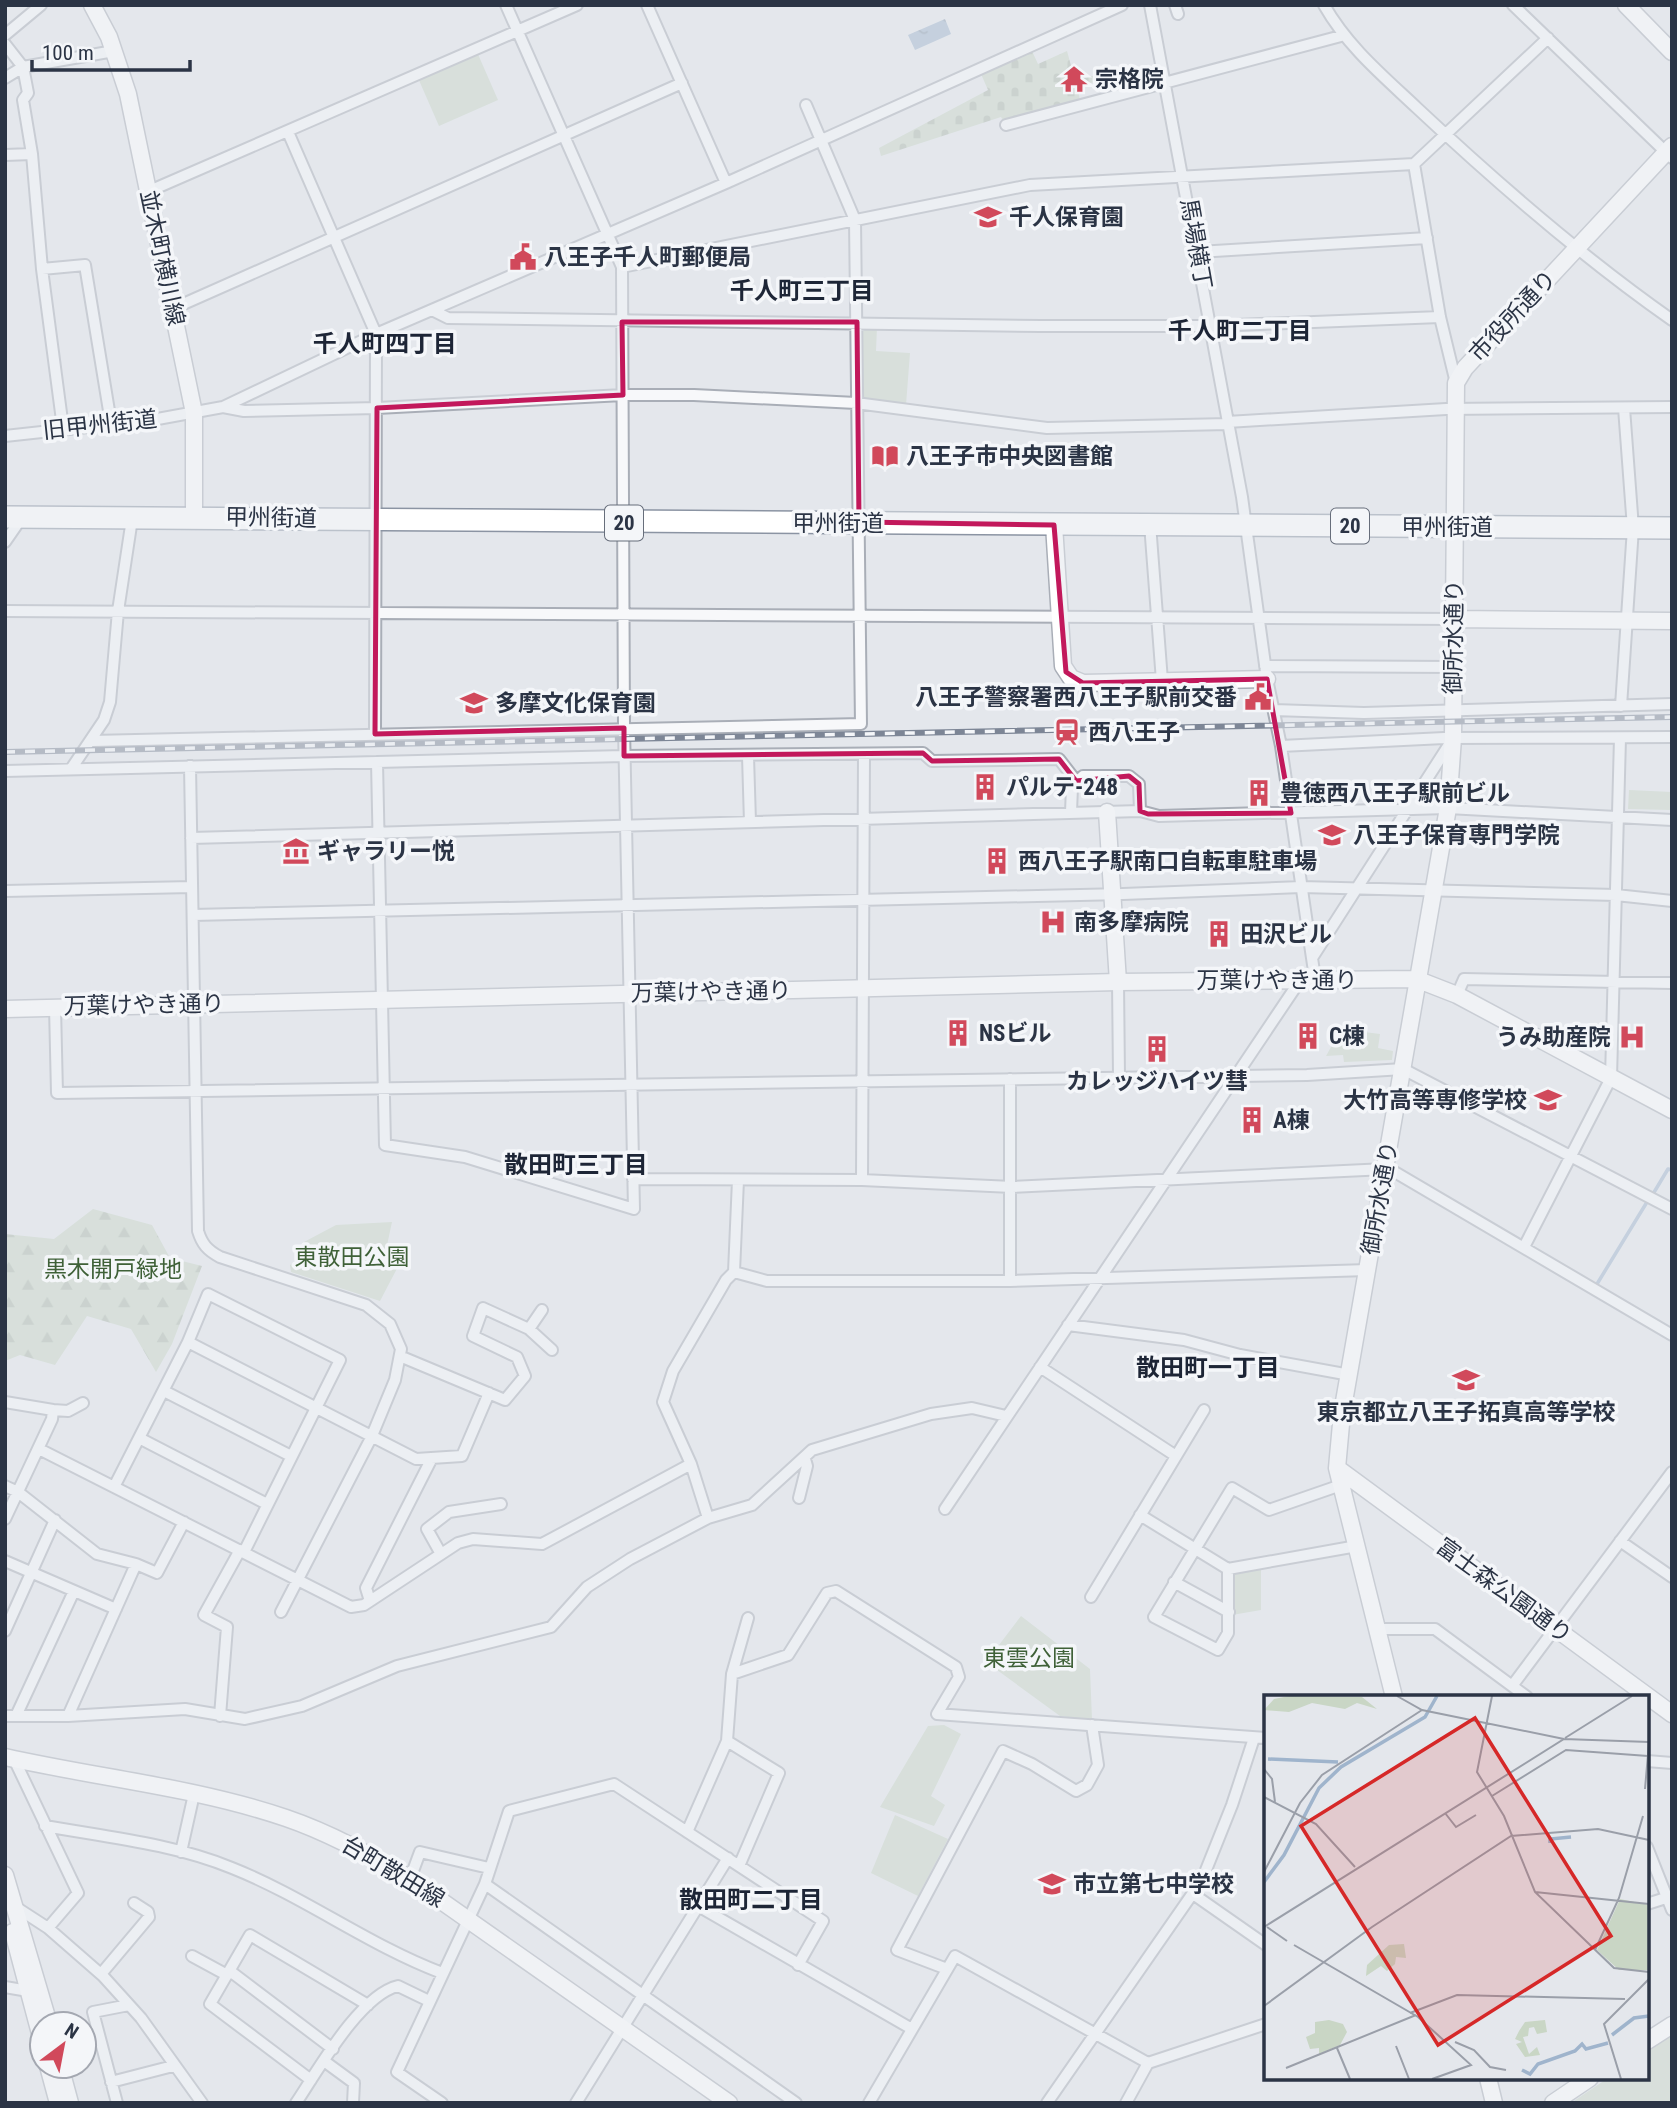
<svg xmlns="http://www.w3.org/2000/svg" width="1677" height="2108" viewBox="0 0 1677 2108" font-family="'Roboto Condensed','Noto Sans JP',sans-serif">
	<defs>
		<pattern id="forest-firs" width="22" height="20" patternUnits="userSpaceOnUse" patternTransform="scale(1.75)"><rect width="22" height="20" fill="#c9d6c5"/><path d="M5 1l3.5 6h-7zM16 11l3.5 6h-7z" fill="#adb8ab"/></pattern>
		<pattern id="cemetery-stones" width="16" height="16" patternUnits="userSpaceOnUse" patternTransform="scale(1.75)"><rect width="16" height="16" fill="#c9d6c5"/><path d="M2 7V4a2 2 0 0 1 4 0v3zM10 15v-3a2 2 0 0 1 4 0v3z" fill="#adb8ab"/></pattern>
		<pattern id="water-ripples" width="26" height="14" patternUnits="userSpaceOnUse" patternTransform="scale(1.75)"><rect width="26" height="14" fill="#9fb4cc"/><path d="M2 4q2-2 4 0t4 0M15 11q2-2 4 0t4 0" fill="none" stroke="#8293a7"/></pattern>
	</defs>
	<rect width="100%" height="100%" fill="#e4e7ec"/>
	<path fill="url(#forest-firs)" d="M93 1209 152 1225 170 1258 202 1266 172 1344 156 1372 131 1329 87 1316 55 1365 20 1355 5 1361V1234L54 1239Z"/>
	<path fill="url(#cemetery-stones)" d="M1032 51 1038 64 1067 51 1075 80 1102 74 1104 80 1077 86 1081 105 1006 125 1001 117 881 156 879 148 988 90 981 74Z"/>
	<path fill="#c9d6c5" d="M477 52 498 100 439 126 418 78Z
		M867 326 877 327 876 351 910 353 906 405 860 398 861 334Z
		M1629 790 1672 792V810L1628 809Z
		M1341 1029 1380 1034 1378 1048 1393 1051 1392 1060 1344 1062 1343 1055 1326 1056Z
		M392 1222 386 1250 402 1259 380 1301 291 1272 290 1265 307 1257 304 1242 336 1225Z
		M1261 1569V1610L1232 1615 1233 1575Z
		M1021 1616 1090 1669 1092 1720 1060 1716 986 1662Z
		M944 1725 961 1734 931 1796 945 1805 934 1826 880 1807 928 1726Z
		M895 1815 948 1839 918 1896 871 1873Z
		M1672 2035V2103H1571L1608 2078H1647V2052Z"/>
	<path fill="url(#water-ripples)" d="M945 19 951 34 915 50 908 35Z"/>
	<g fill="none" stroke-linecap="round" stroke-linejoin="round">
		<path stroke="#9fb4cc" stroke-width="3.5" d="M1653 1194 1668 1169 1672 1170
			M1597 1284 1647 1202"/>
		<defs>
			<path id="street" d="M647 5 726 183
				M1150 5 1242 497 1267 679 1281 746 1312 958
				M1175 5 1178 14
				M1324 5C1348 47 1382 75 1417 108 1497 183 1582 257 1672 320
				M1513 5 1672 158
				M5 35 41 5
				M5 44 23 67 28 93 23 100 32 154
				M5 78 23 67 114 51
				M1006 125 1341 36
				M288 132 376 334 375 734
				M5 155 32 154 42 269 63 428
				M1414 164 1440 317 1456 383
				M147 192 577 5
				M1198 252 1427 238
				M622 267 1030 185 1414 164 1548 38
				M42 269 85 265 111 423
				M172 309 682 83
				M432 310 448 318 1041 326H1210L1440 317
				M223 407 244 411 377 408 623 395H694L856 403 1047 428 1228 424
				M1227 422 1446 409 1672 407
				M5 436 152 420 223 407 376 334 726 183 1122 5
				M1150 524 1162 681
				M5 542 23 516
				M5 611 1454 619
				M1265 666 1453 667
				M1621 706 1633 528 1624 408
				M1274 710 1364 713 1672 704
				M92 741 861 724 855 220 806 105
				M1281 746 1444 738 1672 737
				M748 756 750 822
				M377 762 385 1145 465 1157 634 1209 624 728 622 267 506 5
				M190 766 198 1231C202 1244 207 1250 220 1257L366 1305 390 1324 401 1349 395 1380 371 1438 281 1612
				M71 769 104 720 110 702 118 611 132 519
				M5 771 624 756 923 753 932 761 1059 759 1076 781
				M1071 812 1072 787 1083 776H1129L1139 784 1140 811
				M191 838 1140 811 1159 816 1448 808 1672 820
				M5 891 192 887
				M193 915 1123 894 1301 887 1616 895 1672 901
				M1315 978 1312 958 1452 740
				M1118 982 1119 1076
				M1457 995 1464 979 1672 983
				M55 1007 57 1093 1307 1075 1403 1069 1672 1209
				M1010 1079V1281
				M633 1179 862 1180 1012 1187 1386 1169 1393 1171 1672 1335
				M862 1180 864 754
				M1524 1247 1611 1078 1620 738
				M734 1272 767 1281H1010L1368 1270
				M1068 1325 1184 1340 1240 1355 1350 1375
				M529 1329 552 1350
				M188 1342 208 1294 340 1360 244 1552
				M402 1357 505 1400 525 1376 517 1357 473 1336 483 1308 529 1329 542 1310
				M1040 1367 1176 1456
				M164 1391 291 1456
				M5 1402 53 1410 52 1419 5 1519
				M53 1410 68 1411 83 1403
				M141 1439 267 1504
				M39 1449 351 1607 364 1605 458 1543 473 1539 542 1544 691 1464
				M5 1486 18 1492 97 1554 136 1564 157 1573 184 1522
				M114 1487 188 1342 416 1459 462 1456 489 1393
				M799 1498 807 1466 805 1459
				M945 1509 1301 979
				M1140 1515 1228 1569 1357 1546
				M708 1518 691 1464 663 1402 673 1371 726 1280 734 1272 738 1180
				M1620 1541 1672 1577
				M441 1554 427 1529 449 1512 501 1504
				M5 1561 116 1609
				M1228 1569V1633L1218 1650 1154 1617 1232 1488 1269 1510 1341 1485
				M1174 1582 1229 1612
				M1091 1597 1204 1410
				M370 1601 366 1588 432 1458
				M1377 1629H1435L1527 1697
				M5 1631 55 1520
				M732 1674 748 1618
				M1512 1686 1672 1472
				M5 1716H68L185 1709 245 1719 302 1706 397 1666 551 1627 587 1587 630 1559 708 1518 752 1505 812 1450 931 1414 972 1408 1006 1416
				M16 1716 74 1591
				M68 1716 136 1564
				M220 1716 227 1627 204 1615 240 1550
				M727 1741 779 1773 739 1866
				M14 1759 78 1893 48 1928
				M1647 1761 1672 1763
				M45 1826C107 1837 174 1844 232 1868 305 1897 368 1945 442 1973
				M687 1832 727 1741 732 1674 788 1655 827 1593 836 1591 956 1667 959 1677 937 1714 1266 1738
				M1647 1847 1672 1910
				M181 1852 194 1794
				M410 1879 420 1852 489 1868
				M485 1884 796 2103
				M1193 1894 1266 1945
				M11 1904 48 1928 103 1976 141 2018 202 2103
				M1647 1904 1672 1896
				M698 1906 912 2029
				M192 1956 227 1975
				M947 1969 897 1950 1003 1751 1032 1764 1076 1791 1087 1785 1098 1765 1092 1725
				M230 1971 333 2049
				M101 1974 149 1917 148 1912 134 1903
				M5 1987 34 1992
				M324 2061 354 2083 353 2103
				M311 2080 210 2004 250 1935 368 2005
				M111 2082 173 2066
				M117 2103 93 2012 129 2005
				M296 2103C318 2070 360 1995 398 1986L429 2001
				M442 2103 397 2072 485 1884 509 1811 614 1784 823 1921 798 1965
				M576 2103 728 1858
				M869 2103 955 1956 1148 2063
				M1047 2103 1202 1880 1232 1805 1254 1738
				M1126 2103 1148 2063 1266 2024"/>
			<path id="secondary" d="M92 5 109 37 128 94 194 413V518
				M1626 5 1672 52
				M1054 525 1063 666 1071 678 1083 683 1267 679
				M1454 619 1672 621
				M1107 812 1118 982
				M5 1009 1118 982 1416 979 1457 995 1672 1110
				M1337 1468 1672 1714
				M1394 1697 1337 1468 1342 1413 1448 808 1453 738 1456 383 1465 368 1672 146
				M5 1757C98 1778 195 1787 286 1818 330 1833 370 1855 410 1879L729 2103
				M5 1875 49 2024
				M13 1932 42 2041
				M1647 2041 1672 2025
				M48 2066 58 2103
				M60 2066 70 2103
				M1488 2078 1494 2103
				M1553 2103 1590 2078"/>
			<path id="highway" d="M5 517 1672 528"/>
		</defs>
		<use href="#street" stroke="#a9aeb7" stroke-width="14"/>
		<use href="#secondary" stroke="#a9aeb7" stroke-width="19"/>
		<use href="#highway" stroke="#8b94a3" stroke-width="24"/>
		<use href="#street" stroke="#f7f8fa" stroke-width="10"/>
		<use href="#secondary" stroke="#fff" stroke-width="16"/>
		<use href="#highway" stroke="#fff" stroke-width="21"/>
		<defs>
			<path id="rail" d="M5 752 1672 717"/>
		</defs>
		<use href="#rail" stroke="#7d8696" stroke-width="6"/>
		<use href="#rail" stroke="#f4f6f9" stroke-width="3.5" stroke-dasharray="10" stroke-linecap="butt"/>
	</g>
	<path d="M0 0H1677V2108H0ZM622 322H857L859 522 1054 525 1066 672 1083 683 1267 679 1291 813 1148 814 1140 811 1139 784 1129 776 1076 781 1059 759 932 761 923 753 624 756V728L375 734 377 408 623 395Z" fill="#e4e7ec" fill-opacity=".55" fill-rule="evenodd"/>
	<path fill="none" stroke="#c2185b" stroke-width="5" stroke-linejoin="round" d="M622 322H857L859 522 1054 525 1066 672 1083 683 1267 679 1291 813 1148 814 1140 811 1139 784 1129 776 1076 781 1059 759 932 761 923 753 624 756V728L375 734 377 408 623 395Z"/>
	<defs>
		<symbol id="temple-bare" viewBox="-9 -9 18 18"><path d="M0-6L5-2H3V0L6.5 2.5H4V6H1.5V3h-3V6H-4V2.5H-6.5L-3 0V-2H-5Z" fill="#d1495b" stroke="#f4f6f9" stroke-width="2.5" paint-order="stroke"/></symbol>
		<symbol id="school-bare" viewBox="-9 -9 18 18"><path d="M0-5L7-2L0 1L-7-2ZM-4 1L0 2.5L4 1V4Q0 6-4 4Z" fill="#d1495b" stroke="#f4f6f9" stroke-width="2.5" paint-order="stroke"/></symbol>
		<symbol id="civic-bare" viewBox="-9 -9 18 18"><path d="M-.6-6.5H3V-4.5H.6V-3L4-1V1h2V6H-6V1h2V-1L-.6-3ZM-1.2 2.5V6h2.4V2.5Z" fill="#d1495b" stroke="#f4f6f9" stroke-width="2.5" paint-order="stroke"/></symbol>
		<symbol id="library-bare" viewBox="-9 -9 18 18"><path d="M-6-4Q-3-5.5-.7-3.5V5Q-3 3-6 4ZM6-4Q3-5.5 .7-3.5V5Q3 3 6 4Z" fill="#d1495b" stroke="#f4f6f9" stroke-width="2.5" paint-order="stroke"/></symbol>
		<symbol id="station-bare" viewBox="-9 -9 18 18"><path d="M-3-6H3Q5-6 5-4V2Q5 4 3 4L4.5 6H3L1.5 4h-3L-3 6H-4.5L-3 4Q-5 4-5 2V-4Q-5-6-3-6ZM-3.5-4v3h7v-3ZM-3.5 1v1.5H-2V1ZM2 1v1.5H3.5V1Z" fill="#d1495b" stroke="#f4f6f9" stroke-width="2.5" paint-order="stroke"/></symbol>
		<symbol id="building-bare" viewBox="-9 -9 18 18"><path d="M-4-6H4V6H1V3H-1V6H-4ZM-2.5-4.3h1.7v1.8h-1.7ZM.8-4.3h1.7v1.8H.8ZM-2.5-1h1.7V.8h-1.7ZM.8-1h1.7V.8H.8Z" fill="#d1495b" stroke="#f4f6f9" stroke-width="2.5" paint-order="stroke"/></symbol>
		<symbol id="university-bare" viewBox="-9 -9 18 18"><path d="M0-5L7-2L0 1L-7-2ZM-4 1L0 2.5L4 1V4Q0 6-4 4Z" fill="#d1495b" stroke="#f4f6f9" stroke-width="2.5" paint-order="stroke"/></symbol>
		<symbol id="museum-bare" viewBox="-9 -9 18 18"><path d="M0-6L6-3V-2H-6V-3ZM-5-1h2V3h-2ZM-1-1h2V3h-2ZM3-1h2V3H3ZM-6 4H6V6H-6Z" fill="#d1495b" stroke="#f4f6f9" stroke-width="2.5" paint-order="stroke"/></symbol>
		<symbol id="hospital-bare" viewBox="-9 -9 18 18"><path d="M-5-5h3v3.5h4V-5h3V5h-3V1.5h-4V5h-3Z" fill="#d1495b" stroke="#f4f6f9" stroke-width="2.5" paint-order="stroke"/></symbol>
	</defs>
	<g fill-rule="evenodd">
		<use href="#temple-bare" x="1055" y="60" width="38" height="38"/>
		<use href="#school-bare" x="969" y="198" width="38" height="38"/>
		<use href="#civic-bare" x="504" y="238" width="38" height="38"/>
		<use href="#library-bare" x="866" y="437" width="38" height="38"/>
		<use href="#civic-bare" x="1239" y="678" width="38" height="38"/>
		<use href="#school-bare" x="455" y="684" width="38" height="38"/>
		<use href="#station-bare" x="1048" y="713" width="38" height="38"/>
		<use href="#building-bare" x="966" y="768" width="38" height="38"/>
		<use href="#building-bare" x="1240" y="774" width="38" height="38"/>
		<use href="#university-bare" x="1313" y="816" width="38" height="38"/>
		<use href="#museum-bare" x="277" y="832" width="38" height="38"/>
		<use href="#building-bare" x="978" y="842" width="38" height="38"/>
		<use href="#hospital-bare" x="1034" y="903" width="38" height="38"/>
		<use href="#building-bare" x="1200" y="915" width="38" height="38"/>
		<use href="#building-bare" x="939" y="1014" width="38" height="38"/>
		<use href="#building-bare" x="1289" y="1017" width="38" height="38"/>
		<use href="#hospital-bare" x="1613" y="1018" width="38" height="38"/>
		<use href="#building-bare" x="1138" y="1030" width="38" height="38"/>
		<use href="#university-bare" x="1529" y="1081" width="38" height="38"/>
		<use href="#building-bare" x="1233" y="1101" width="38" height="38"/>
		<use href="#school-bare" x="1447" y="1361" width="38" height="38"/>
		<use href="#school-bare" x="1033" y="1865" width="38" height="38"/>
	</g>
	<g text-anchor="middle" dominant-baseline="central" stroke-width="7" stroke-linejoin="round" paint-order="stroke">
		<g fill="#f4f6f9" stroke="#676e7b" stroke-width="2">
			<rect x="605" y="505.5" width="38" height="35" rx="5"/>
			<rect x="1331" y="508.5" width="38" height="35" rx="5"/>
		</g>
		<g font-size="21" font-weight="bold" fill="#2b3445">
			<text x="624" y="523">20</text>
			<text x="1350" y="526">20</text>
		</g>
		<g font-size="23" font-weight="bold" fill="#2b3445" stroke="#f4f6f9" text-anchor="start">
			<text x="1095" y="79">宗格院</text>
			<text x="1009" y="217">千人保育園</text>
			<text x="544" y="257">八王子千人町郵便局</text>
			<text x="906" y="456">八王子市中央図書館</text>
			<text x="1237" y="697" text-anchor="end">八王子警察署西八王子駅前交番</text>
			<text x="495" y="703">多摩文化保育園</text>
			<text x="1088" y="732">西八王子</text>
			<text x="1006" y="787">パルテ-248</text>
			<text x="1280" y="793">豊徳西八王子駅前ビル</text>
			<text x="1353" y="835">八王子保育専門学院</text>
			<text x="317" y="851">ギャラリー悦</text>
			<text x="1018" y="861">西八王子駅南口自転車駐車場</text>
			<text x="1074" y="922">南多摩病院</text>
			<text x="1240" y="934">田沢ビル</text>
			<text x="979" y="1033">NSビル</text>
			<text x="1329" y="1036">C棟</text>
			<text x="1611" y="1037" text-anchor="end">うみ助産院</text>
			<text x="1157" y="1081" text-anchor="middle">カレッジハイツ彗</text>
			<text x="1527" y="1100" text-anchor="end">大竹高等専修学校</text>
			<text x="1273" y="1120">A棟</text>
			<text x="1466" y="1412" text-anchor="middle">東京都立八王子拓真高等学校</text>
			<text x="1073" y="1884">市立第七中学校</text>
		</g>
		<g font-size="23" fill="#2b3445" stroke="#f4f6f9">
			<text transform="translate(1196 244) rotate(80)">馬場横丁</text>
			<text transform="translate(162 258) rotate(78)">並木町横川線</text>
			<text transform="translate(1513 316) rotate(-47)">市役所通り</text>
			<text transform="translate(100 425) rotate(-6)">旧甲州街道</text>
			<text transform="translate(271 518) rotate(1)">甲州街道</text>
			<text x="838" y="523">甲州街道</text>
			<text x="1447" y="527">甲州街道</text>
			<text transform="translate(1454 637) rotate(-89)">御所水通り</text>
			<text x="1277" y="980">万葉けやき通り</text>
			<text transform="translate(711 992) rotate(-1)">万葉けやき通り</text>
			<text transform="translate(144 1005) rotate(-1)">万葉けやき通り</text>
			<text transform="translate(1380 1198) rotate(-80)">御所水通り</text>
			<text transform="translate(1504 1591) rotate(36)">富士森公園通り</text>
			<text transform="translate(393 1872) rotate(31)">台町散田線</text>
		</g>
		<g font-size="23" fill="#3f6138" stroke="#f4f6f9">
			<text x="352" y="1257">東散田公園</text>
			<text x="113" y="1269">黒木開戸緑地</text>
			<text x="1029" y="1658">東雲公園</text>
		</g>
		<g font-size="24" font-weight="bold" fill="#1d2536" stroke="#f4f6f9">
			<text x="802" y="291">千人町三丁目</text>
			<text x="1240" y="331">千人町二丁目</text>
			<text x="385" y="344">千人町四丁目</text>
			<text x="576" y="1165">散田町三丁目</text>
			<text x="1208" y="1368">散田町一丁目</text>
			<text x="751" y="1900">散田町二丁目</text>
		</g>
	</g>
	<g transform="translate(1264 1695)">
		<rect width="385" height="385" fill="#e4e7ec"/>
		<path d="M25 1 98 2 113 14 93 8 81 14 48 8 25 17 0 15 10 4ZM140 249 142 263 132 262 131 269 123 276 117 271 102 281 103 270 125 250ZM281 325 283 337 273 339 270 332 265 333 264 341 259 342 265 359 273 352 276 360 261 362 252 349 258 347 251 344 255 336 261 327Z" fill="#c9d6c5"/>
		<path d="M356 204 385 210V275H355L333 255ZM65 325 79 329 83 337 76 350 55 359V353L46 354 42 342 51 338V327Z" fill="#c9d6c5"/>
		<path fill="none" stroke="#9fb4cc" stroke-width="3.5" d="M4 64 74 67M286 148V144L307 142M0 187 20 160 55 93 77 72 161 22 173 1M348 340 370 323 385 321M258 375 266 379 274 369 311 356 318 349 322 354 344 348"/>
		<path fill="none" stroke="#9a9fa9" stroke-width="2" d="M133 1 158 15 300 44M228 1 213 77 240 121 271 197 350 273 385 277M301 43 368 1M0 74 8 84 11 107M381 94 385 48M228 101 302 55 384 61M0 102 52 129 91 172M181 118 192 132 212 120M0 177 36 108 58 80 158 15M271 197 385 209M0 232 300 44 385 47M3 232 23 246M30 250 154 322 207 370 168 384M331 255 355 203 379 121M0 311 108 232 247 141 334 134 385 145M146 318 193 300 361 304M191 347 210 355 226 372 242 375M132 351 145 384M73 353 86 384M22 373 152 320M357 384 340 329 385 284"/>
		<path fill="#d62828" fill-opacity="0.15" stroke="#d62828" stroke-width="3.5" d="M211 23 347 241 174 350 37 131Z"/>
		<rect width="385" height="385" fill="none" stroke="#2b3445" stroke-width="3.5"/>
	</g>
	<rect width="1677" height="2108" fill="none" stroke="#2b3445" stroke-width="14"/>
	<g transform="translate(63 2045) rotate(32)"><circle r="33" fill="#f4f6f9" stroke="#a4a8b1" stroke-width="2"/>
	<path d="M0-5L12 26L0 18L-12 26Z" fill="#d1495b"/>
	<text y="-10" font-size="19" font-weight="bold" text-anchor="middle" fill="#2b3445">N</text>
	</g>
	<path d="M32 60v10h158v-10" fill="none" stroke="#2b3445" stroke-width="3.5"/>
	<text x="42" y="60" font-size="21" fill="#2b3445" stroke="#f4f6f9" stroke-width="5" paint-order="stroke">100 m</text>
</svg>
